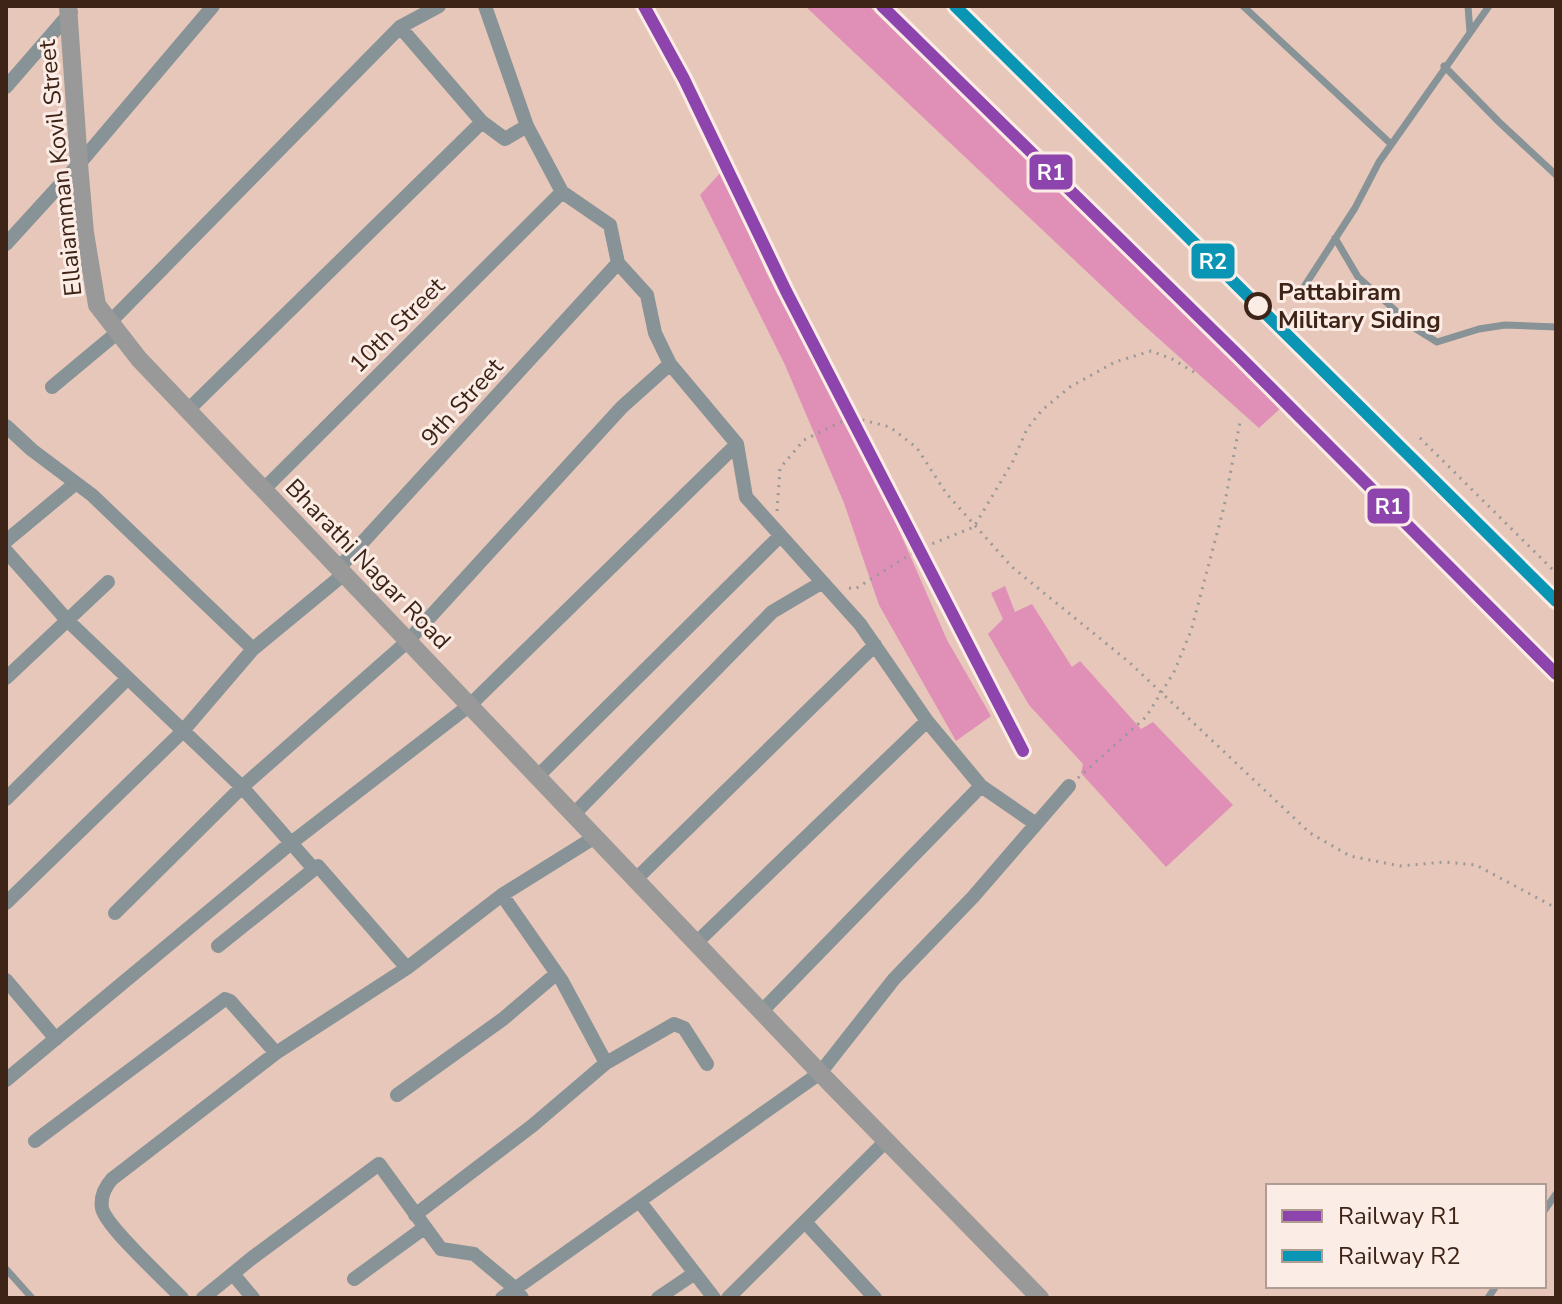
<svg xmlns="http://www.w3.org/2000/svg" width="1562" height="1304" viewBox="0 0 1562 1304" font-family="'Nunito Sans',sans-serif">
	<rect width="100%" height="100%" fill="#e6c7ba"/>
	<path fill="#e090b6" d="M805 6H869L1156 287 1284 405 1259 428 1139 321Z
		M722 171 767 274 880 487 947 640 991 716 956 741 879 605 844 503 785 365 700 195Z
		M1005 586 1015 612 1032 604 1072 667 1080 661 1141 729 1153 722 1233 805 1166 867 1081 773 1083 764 1029 705 988 634 1003 619 991 593Z"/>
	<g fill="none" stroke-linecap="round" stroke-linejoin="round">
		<path stroke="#9a9998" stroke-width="3" stroke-dasharray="2 6" stroke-linecap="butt" d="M1420 438 1556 573
			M777 511 780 468 804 440 851 417 890 427 917 448 946 493 1012 567 1129 662 1310 833 1350 856 1400 866 1444 862 1476 865 1556 908
			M849 588 855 589 919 549 974 527 1013 461 1027 429 1042 410 1070 387 1115 362 1151 351 1172 359 1194 372
			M1078 778 1146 717 1174 672 1191 631 1224 507 1240 422"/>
		<path stroke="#879396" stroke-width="7" d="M1243 6 1391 144
			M1468 6 1470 32
			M1444 66 1499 122 1556 175
			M1335 238 1358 277 1416 329 1437 342 1479 329 1505 325 1556 327
			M1302 290 1355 208 1379 162 1489 6
			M1544 1211 1556 1194
			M6 1269 32 1298
			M1488 1298 1496 1286"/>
		<path stroke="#879396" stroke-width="14" d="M485 6 527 126 562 192 610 225 618 263 647 295 655 333 670 364
			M400 27 482 122 505 139 527 126
			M6 87 71 12
			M6 244 79 164 213 6
			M111 321 400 27 439 6
			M52 387 118 332
			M188 410 482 122
			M6 426 32 450 92 495 253 649 344 574
			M263 490 562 192
			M6 541 76 483
			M6 551 67 620 242 787 313 868
			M339 568 618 263
			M6 678 108 582
			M537 777 780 536
			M6 799 127 679
			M573 815 772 612 821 583
			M635 880 875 645
			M6 903 182 732 253 649
			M115 913 242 787 408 641 622 407 670 364 737 444 746 497 860 624 927 721 981 786 1036 824
			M696 943 927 721
			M218 946 318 866 407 968
			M6 980 56 1039
			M761 1012 981 786
			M606 1063 674 1024 684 1028 707 1064
			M6 1080 291 843 470 705 737 444
			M397 1095 503 1019 556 974
			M35 1141 225 999 230 1001 276 1053
			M640 1202 714 1298
			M415 1215 532 1126 606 1063 562 981 502 895
			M805 1222 875 1298
			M233 1274 253 1298
			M354 1279 424 1228
			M182 1298C166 1281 105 1226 102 1208 100 1196 105 1187 112 1179L276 1053 407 968 502 895 595 837
			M203 1298 252 1258 379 1164 441 1249 474 1254 517 1290 522 1298
			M502 1298 820 1073 894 979 973 897 1069 786
			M658 1298 695 1273
			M728 1298 886 1141"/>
		<path stroke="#9a9999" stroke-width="18" d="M68 6 79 164 85 233 97 305 139 359 820 1073 1040 1298"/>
		<defs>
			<path id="rail-1" d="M644 6 684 79 786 291 1023 751
				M882 6 1238 355 1556 674"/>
			<path id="rail-2" d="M955 6 1556 601"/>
		</defs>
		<use href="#rail-1" stroke="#fbece5" stroke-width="18"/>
		<use href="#rail-2" stroke="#fbece5" stroke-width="18"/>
		<use href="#rail-1" stroke="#8e44ad" stroke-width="12"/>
		<use href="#rail-2" stroke="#0995b3" stroke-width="12"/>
	</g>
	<circle fill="#fbece5" stroke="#3e2317" stroke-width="4" cx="1258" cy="306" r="12"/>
	<g text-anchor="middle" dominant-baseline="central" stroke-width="6" stroke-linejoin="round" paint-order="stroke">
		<g font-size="24" fill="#3e2317" stroke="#fbece5">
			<text transform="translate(60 168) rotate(-96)">Ellaiamman Kovil Street</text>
			<text transform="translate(397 325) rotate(-45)">10th Street</text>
			<text transform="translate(462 402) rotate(-48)">9th Street</text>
			<text transform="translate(368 564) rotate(46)">Bharathi Nagar Road</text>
		</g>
		<g font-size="24" font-weight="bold" fill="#3e2317" stroke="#fbece5" text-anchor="start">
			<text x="1278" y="292">Pattabiram<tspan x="1278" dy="28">Military Siding</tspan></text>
		</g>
	</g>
	<g stroke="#fbece5" stroke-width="3">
		<rect x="1028" y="153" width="46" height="38" rx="8" fill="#8e44ad"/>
		<rect x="1190" y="242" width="46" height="38" rx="8" fill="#0995b3"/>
		<rect x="1366" y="487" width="45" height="38" rx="8" fill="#8e44ad"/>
	</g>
	<g font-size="22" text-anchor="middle" font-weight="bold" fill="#fff">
		<text x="1051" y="180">R1</text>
		<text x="1213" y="269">R2</text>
		<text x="1389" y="514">R1</text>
	</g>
	<rect width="1562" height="1304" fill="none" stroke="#3e2317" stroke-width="16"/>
	<rect x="1266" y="1184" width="280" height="104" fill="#fbece5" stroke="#af9c93" stroke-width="2"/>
	<rect x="1282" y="1210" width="40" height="12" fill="#8e44ad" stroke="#af9c93" stroke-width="2"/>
	<text x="1338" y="1224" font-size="24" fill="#3e2317">Railway R1</text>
	<rect x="1282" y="1250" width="40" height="12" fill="#0995b3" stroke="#af9c93" stroke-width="2"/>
	<text x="1338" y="1264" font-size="24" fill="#3e2317">Railway R2</text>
</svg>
